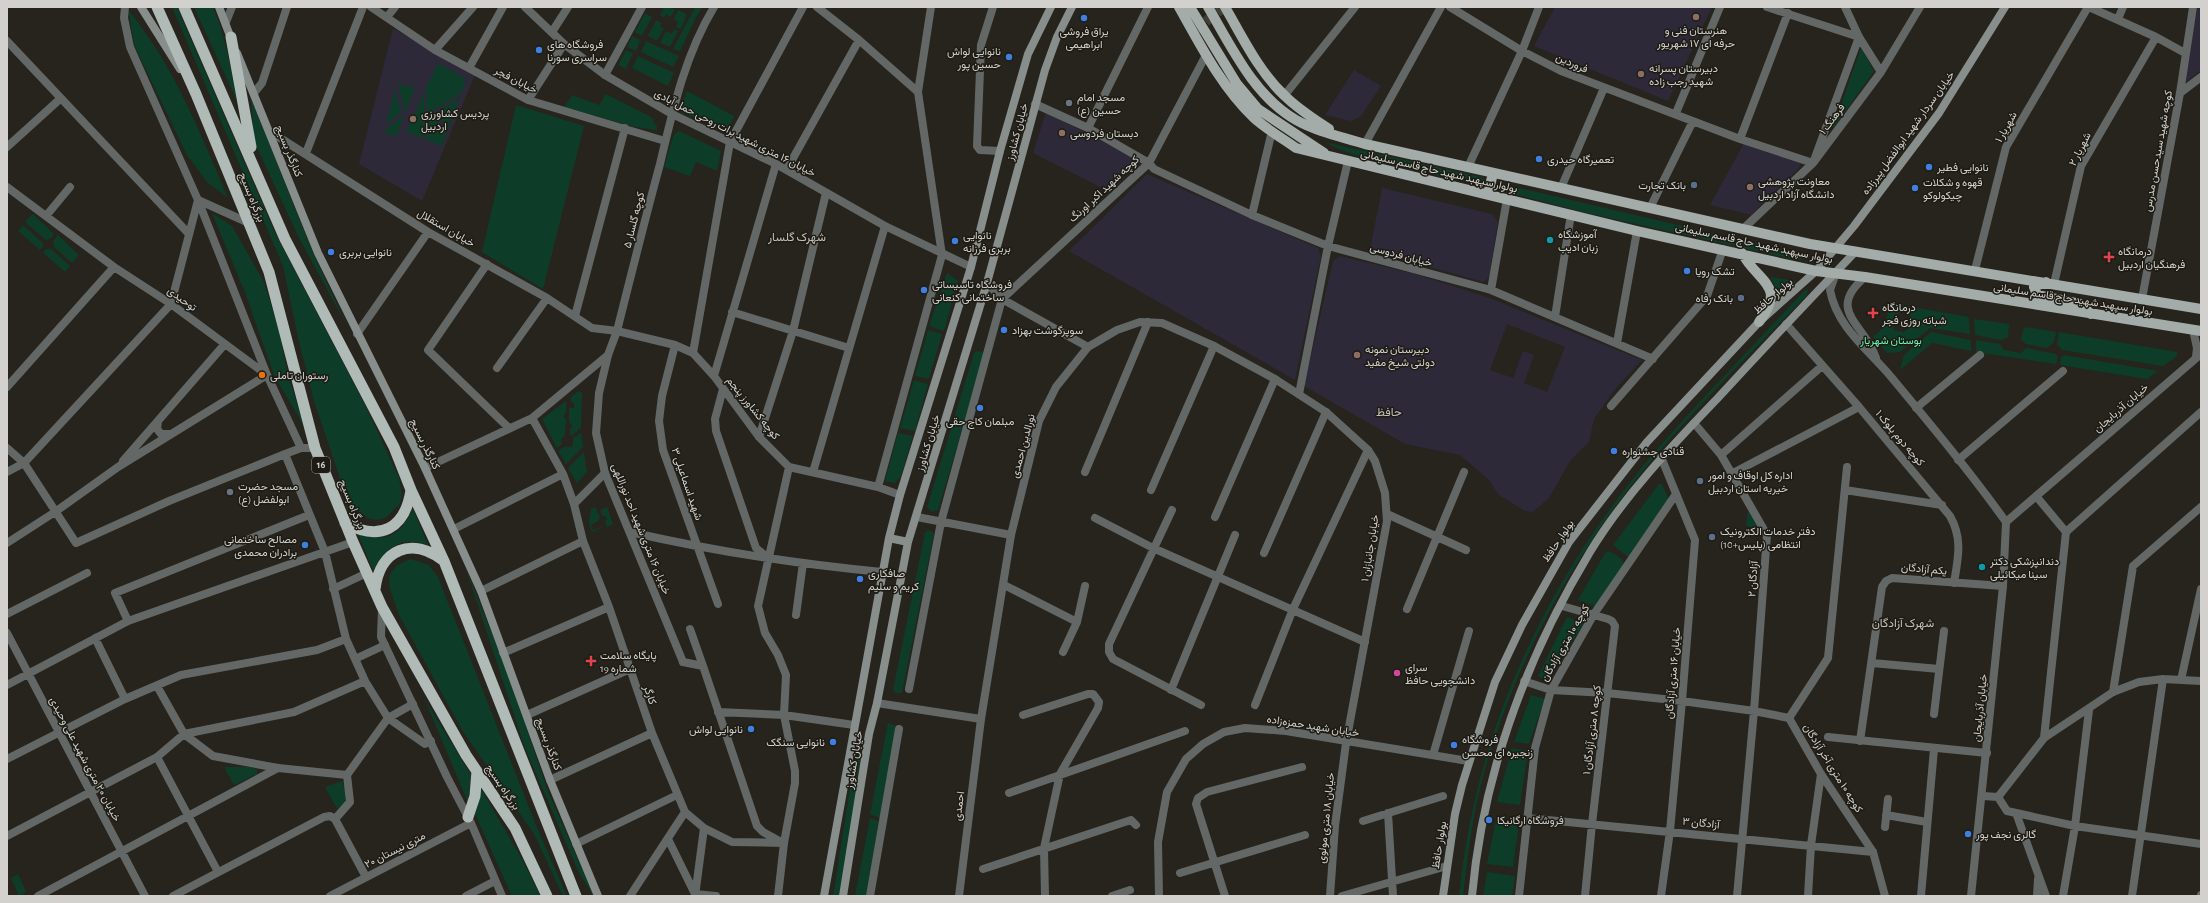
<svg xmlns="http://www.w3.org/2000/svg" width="2208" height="903" viewBox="0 0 2208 903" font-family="'Alegreya Sans',Vazirmatn,sans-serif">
	<rect width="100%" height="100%" fill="#26241d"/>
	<path fill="#2d2939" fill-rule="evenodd" d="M1555 7H1712L1668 101 1534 46Z
		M2198 7H2201V70L2186 82 2192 30Z
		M393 28 475 75 422 201 359 164Z
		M1354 70 1381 86 1361 116 1351 121 1325 115Z
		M1046 112 1136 159 1104 189 1033 153Z
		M1744 143 1801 163 1798 169 1751 215 1710 205Z
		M1147 174 1318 248 1321 256 1295 380 1069 251Z
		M1382 188 1492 214 1498 222 1489 277 1486 280 1483 282 1370 250Z
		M1340 256 1415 274 1487 297 1642 360 1616 388 1594 419 1589 442 1570 461 1549 498 1533 512 1525 511 1499 495 1489 480 1460 455 1405 444 1304 386 1333 261ZM1507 324 1565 347 1547 392 1524 383 1534 355 1523 351 1513 378 1490 370Z"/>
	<path fill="#0d3d28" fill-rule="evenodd" d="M172 7H177L275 233 365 405 399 478 402 496 399 505 385 518 376 520 368 518 359 512 346 496 314 401 299 342 283 266Z
		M194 7H213C226 38 231 69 237 101Z
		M664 7 675 9 671 17 666 14 664 18 660 15Z
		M695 7H703L696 17 680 51 673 49Z
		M128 10C174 65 200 133 228 198L207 182 187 155 135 47Z
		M678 10 687 14 681 29 676 27 678 22 674 19Z
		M645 13 652 17 642 36 635 32Z
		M656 20 662 23 660 27 664 28 657 41 648 36Z
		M674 29 678 31 670 47 660 43 666 31 672 34Z
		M632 36 640 40 636 51 627 47Z
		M646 41 679 56 673 67 641 52Z
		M1861 48 1874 71 1832 130Z
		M626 50 633 53 626 69 618 65Z
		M638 56 674 73 668 86 632 68Z
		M438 63 466 79 462 92 427 115 426 88Z
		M398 84 415 88 405 113Z
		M395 89 401 112 386 125Z
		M687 91 734 116 727 131 680 112Z
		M424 93 425 139 406 132Z
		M606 94 651 117 657 127V130L635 127 564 107 572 95 599 105Z
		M460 96 442 146 427 140 428 119 435 114 438 122 437 127 442 129 444 124 438 112Z
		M251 98 312 251 348 328 298 236 254 141Z
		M516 105 584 126 543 289 482 252Z
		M404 114 397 136 383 133Z
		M679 131 721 151 717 171 696 162 690 176 664 167 674 134Z
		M1324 142 1481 177 1485 180V184L1481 186C1429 171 1372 166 1324 142Z
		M1503 184 1801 254 1807 258 1797 260 1583 212 1503 191 1501 188Z
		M212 213 232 226 264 282 279 331 288 376 305 428 274 375 246 295Z
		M33 214 54 234 50 239 46 240 25 222Z
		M23 225 43 243V246L40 250 18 231Z
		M58 235 79 255 72 263 54 247 53 241Z
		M46 249H51L70 266 65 272 43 253Z
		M947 273 958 281 944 331 929 326Z
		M1770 277 1796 281 1777 299 1775 286Z
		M1808 289 1807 295C1751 353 1693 410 1642 472 1571 559 1516 662 1485 770 1473 811 1468 854 1463 896H1459C1475 737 1539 595 1639 471 1690 409 1748 352 1803 292Z
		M1890 303 1969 317 1970 334 1930 328 1900 352 1887 353 1873 337 1885 326ZM1900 312 1910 314 1913 324 1904 332 1894 330 1892 319Z
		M1974 319 2009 324 2008 337 2001 340 1975 335Z
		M2026 327 2056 332 2054 342 2047 348 2026 344 2021 340 2023 330Z
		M928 330 942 334 929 379 915 376Z
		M1931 332 1971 340V351L1932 343 1900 370 1904 355Z
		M2059 332 2177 352V356L2163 366 2062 350 2057 344Z
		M1976 340 2000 344 2004 350 2021 353 2026 348 2056 354 2058 357 2056 364 1976 352Z
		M977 351 983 352 984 356 938 510 932 512 927 507 974 353Z
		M2064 355 2158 371 2147 379 2060 365 2061 357Z
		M914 380 928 384 915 431 900 428Z
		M579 391 582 393 581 428 571 436 569 429H571L572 425 569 422V408H574V403L571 402V397Z
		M566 401V413L564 414V418L566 419 565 435 561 440 562 444 557 448 542 419Z
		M581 433 583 447 566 464 558 451 564 447H571L573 445V438Z
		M898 433 913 436 901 476 895 483 885 481Z
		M584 452 587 472 577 483 568 468Z
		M1659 484H1662L1669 500 1629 558 1613 545Z
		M595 507 600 517 598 521 591 525 593 530 601 527V528L592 532 589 524 591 509Z
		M607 507 613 524 607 527 605 521 607 520 606 516H603L600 510Z
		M413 509 428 545C398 536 390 547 373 570L358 534C389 542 398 537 413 509Z
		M1748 510 1759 529 1746 526Z
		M930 530 934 534 902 693H896L893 690 925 532Z
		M1609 551 1622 559 1624 564 1595 606 1578 600 1605 553Z
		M410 559 429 565 438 577 538 830 567 896H563L534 834 462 730 399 615 390 589 389 576 396 566Z
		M465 566 511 682 547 789 594 896 579 873 525 748Z
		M1567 617 1584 623 1548 681 1538 676Z
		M1531 695 1545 699 1529 744 1514 742Z
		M424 698 471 775 468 802Z
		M888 723 896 726 880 818 870 814Z
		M1512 748 1528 751 1520 805 1497 802Z
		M857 755 861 757 857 778 859 781 839 896H833L855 757Z
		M224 767H253L257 770V774L234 785Z
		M342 781 345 790V802L337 809 325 787Z
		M481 789 523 861 540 896H512L475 814Z
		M870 818 879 821 867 896H855Z
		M1496 820 1516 825 1518 830 1513 867 1487 864Z
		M1487 872 1515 876 1512 896H1483Z
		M18 874 26 892 19 896 11 878Z"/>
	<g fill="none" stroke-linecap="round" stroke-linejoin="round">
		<path stroke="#403e37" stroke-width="10" stroke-dasharray="10 5" stroke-linecap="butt" d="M1194 31 1224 7"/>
		<path stroke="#636866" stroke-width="8" d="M371 7 435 50 528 100 665 141
			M817 7 859 40 918 92
			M993 7 981 45 977 146 980 150 1000 151
			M1450 7 1522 51 1561 71 1740 139 1813 163 1859 37 1767 7
			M1845 7 1859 37 1881 72
			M2089 7 2156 37 2185 53
			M387 17 395 7
			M2118 19 2123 7
			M226 22 232 7
			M552 32 568 7
			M7 41 189 234
			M435 50 473 7
			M469 68 503 7
			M605 75 642 7
			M254 93 262 83 287 7
			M2180 93 2201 77
			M1284 96 1355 7
			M528 100 564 44
			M1035 104 1088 128 1149 163 1154 169 1252 215 1328 246 1491 290 1653 359
			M1676 113 1720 7
			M1088 128 1148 7
			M269 131 428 232 547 298 592 328 617 331 675 345 693 353 714 376 759 437 789 467 878 487 900 495
			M1740 139 1788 13
			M1365 144 1441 7
			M7 147 60 99
			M306 153 363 7
			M1468 167 1522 51 1539 7
			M787 169 859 40
			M7 187 114 267 171 304 267 375 301 448H315
			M1561 188 1604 88
			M198 200 249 223
			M1650 208 1693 121
			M1252 215 1272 131
			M46 216 70 187
			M1743 229 1813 163 1881 72 1920 7
			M487 264 428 350 509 428
			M1975 270 2006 147 2088 7
			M987 283 1002 299 1088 347
			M2054 284 2081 166 2156 37
			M1491 290 1507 199
			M2142 299 2180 93 2193 7
			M732 312 849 348
			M575 316 625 128
			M1555 317 1571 214
			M1786 324 1859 407 1950 516C1963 539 1958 558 1954 583
			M357 334 428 232
			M1617 343 1637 231
			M675 345 662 396 659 421 663 450 718 604
			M693 353 730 142 803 7
			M497 368 547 298
			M714 376 776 164
			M7 387 114 267
			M723 389 715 419 716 431 756 548 767 557
			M1299 394 1328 246 1348 161
			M1611 406 1707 296 1723 249
			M1916 408 1980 355
			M532 418 563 474 574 504 583 541 609 607 652 733 685 812 704 828 732 842 784 843
			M158 421 157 429 161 434H171
			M1694 423 1721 455 1767 535 1754 711 1737 896
			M759 437 793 331 826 193
			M7 448 24 463 76 543 169 501 285 454
			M301 448 285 454 325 552 346 639 365 681 388 718 425 744 431 741
			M1721 455 1822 366
			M1958 460 2063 371
			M123 461 224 345
			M1847 467 1828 658 1789 718 1821 774 1873 852 1885 896
			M425 468 532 418 608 355
			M7 472 24 463 171 304 198 200
			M813 472 885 226
			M1085 472 1148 322
			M1733 473 1859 407
			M878 487 942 255 918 92 931 7
			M1151 490 1214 346
			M1845 490 1942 505
			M2036 496 2066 532
			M574 504 605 473
			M1172 510 1109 644V652L1113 659 1201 705
			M1387 514 1466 550
			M917 517 1011 535
			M1215 517 1275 379
			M1095 518 1153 548 1365 642
			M454 529 563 474
			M630 532C713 551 797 564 882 572
			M7 543 55 512 118 467 267 375 198 200 130 47 124 18 125 7
			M1264 553 1326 412
			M1004 585 1077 622 1063 652
			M333 589 367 573
			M481 591 583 541
			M1562 606 1608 619 1612 621 1615 626 1592 824 1585 896
			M1407 609 1464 472
			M7 614 87 573
			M796 615 803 563
			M128 621 115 593 309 515
			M1077 622 1085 586
			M690 629 703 666
			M7 633 145 896
			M95 638 125 699
			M503 653 609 607
			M355 659 385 645
			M683 662 703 666 757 826 763 832 783 843
			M1872 663 1939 669
			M2181 680 2201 589
			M1524 681 1551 690 1607 693 1682 701 1754 711 1789 718
			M7 685 128 621 353 542
			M157 686 184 734 213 756 278 768 347 775
			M909 689 941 522 1002 299 1149 163 1206 55
			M1171 690 1235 535
			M2113 692 2133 566 2201 507
			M877 703 981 719
			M1255 705 1293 609 1368 450
			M718 712 784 715 854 725
			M1934 714 1944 631
			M527 715 630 669
			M1023 715 1088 694H1093L1099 702 1098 708 1060 774 1044 848 1045 896
			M1828 737 1987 753
			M2044 738 2066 532 2201 412
			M1860 741 1882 587 1886 581 1892 578 2003 586
			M1433 755 1469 631
			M157 757 218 872
			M7 759 125 699 181 675 317 650 346 639
			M347 775 388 718 413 704
			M550 780 652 733
			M1009 793 1185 731
			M1983 796 1998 797
			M1998 797 2044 738 2113 692 2139 682 2163 679 2201 681
			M1998 797 2007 811 2075 826 2201 844
			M1388 813 1393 896
			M2016 813 2046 896
			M1886 815 1927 822
			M1527 818 1873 852
			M335 819 366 877
			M1363 821 1443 796
			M1885 827 1888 799
			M7 836 157 757 184 734 294 712 365 681
			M668 839 695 894
			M576 844 677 795
			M983 869 1131 820 1136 825
			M1180 873 1305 835
			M695 894 716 896
			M38 896 278 768
			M173 896 324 817 330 816 335 819 350 802 347 775
			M466 896 495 881
			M630 896 685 812
			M695 896 704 828
			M778 896 784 843 795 783V771L784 715 786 675 778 655 765 633 758 606 789 467
			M870 896 899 729
			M1112 896 1130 890
			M1225 896 1196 804 1198 798 1207 792 1302 767
			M1342 896 1447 866
			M1519 896 1535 748 1551 690 1594 614 1676 494
			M1661 896 1670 831 1682 701 1695 540 1661 457
			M1808 896 1811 845 1821 774
			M1921 896 1934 749
			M2037 896 2038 879
			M2063 896 2075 826 2089 710
			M2132 896 2163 679
			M2201 896V895"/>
		<path stroke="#636866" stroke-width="8" d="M525 7 564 44 605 75 672 114 776 164 885 226 971 267
			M1836 273 1830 290C1837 328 1870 351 1892 378 1931 425 1971 473 2006 522L2003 586 1971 896
			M1865 277C1825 311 1865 324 1876 358
			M2193 330 2197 348 2196 357
			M2006 522 2201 354
			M382 608 381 637 447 777 471 823 502 896
			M683 662 605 473 596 433 599 393 608 355 617 331C631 275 645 219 660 164 673 109 685 55 714 7
			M330 896 471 823
			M959 896 981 719 1011 535 1039 421 1056 387 1088 347 1117 330 1140 322 1162 323 1214 346 1275 379 1326 412 1368 450 1375 461 1385 493 1387 521 1346 743 1335 826 1330 896
			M1159 896 1158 842 1167 792 1186 759 1203 744 1224 732 1245 728 1286 731 1468 761"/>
		<path stroke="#878e8c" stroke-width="8" d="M141 7 180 69
			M219 7 232 41
			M237 53 318 253 425 468 481 591 550 780 598 896
			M889 538 908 542
			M824 896 889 538 900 495 971 267 1000 151 1028 54 1051 7
			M843 896 869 734 877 703 908 542 987 283 1045 70 1057 37 1072 7
			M1443 896 1455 814 1462 785 1495 682 1522 625 1569 542 1647 442 1759 322 1816 271 1854 226 1939 113 2005 7
			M1472 896C1483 773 1526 658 1590 552 1624 496 1671 447 1716 400 1762 350 1809 300 1856 251"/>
		<path stroke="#a3aca8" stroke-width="10" d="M1179 7C1201 46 1221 86 1253 117 1266 129 1282 138 1296 148L1637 231 1816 271 1865 277 2201 331
			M1190 7 1237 84 1258 109 1324 153
			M1208 7C1231 46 1254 96 1296 120 1317 132 1343 137 1365 144L1810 244 2201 309
			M1225 7C1243 38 1259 72 1285 96 1298 109 1314 119 1329 129
			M1488 194 1493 173
			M1742 253C1757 282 1788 285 1759 322
			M2046 282 2034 287 2037 295 2080 304 2091 314"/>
		<path stroke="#b0bab6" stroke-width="11" d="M157 7 196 94 269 272 315 448 353 542 382 607 466 755 515 828 547 896
			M184 7 285 239 394 447 411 490 444 561 576 896
			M231 37 251 147
			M345 523C380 542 405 529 411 490
			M375 589C380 549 412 536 444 561
			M468 817 475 796 477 771"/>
	</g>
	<g fill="#8d6e63" stroke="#1d1b14" stroke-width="1.5">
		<circle cx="1696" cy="17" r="4"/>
		<circle cx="1641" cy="74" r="4"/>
		<circle cx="413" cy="119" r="4"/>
		<circle cx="1062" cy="133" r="4"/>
		<circle cx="1750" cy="187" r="4"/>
		<circle cx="1357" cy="355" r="4"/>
	</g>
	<g fill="#3f7fe0" stroke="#1d1b14" stroke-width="1.5">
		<circle cx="1084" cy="18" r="4"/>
		<circle cx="539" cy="50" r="4"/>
		<circle cx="1009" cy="57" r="4"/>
		<circle cx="1539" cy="159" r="4"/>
		<circle cx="1929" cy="167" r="4"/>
		<circle cx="1915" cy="188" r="4"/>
		<circle cx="955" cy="241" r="4"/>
		<circle cx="331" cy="252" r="4"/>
		<circle cx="1687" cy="271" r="4"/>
		<circle cx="924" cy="290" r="4"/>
		<circle cx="1004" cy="330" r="4"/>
		<circle cx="980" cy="408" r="4"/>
		<circle cx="1614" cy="451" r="4"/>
		<circle cx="305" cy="545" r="4"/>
		<circle cx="860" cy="579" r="4"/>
		<circle cx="751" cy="729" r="4"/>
		<circle cx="833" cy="742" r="4"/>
		<circle cx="1454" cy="745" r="4"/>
		<circle cx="1489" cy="820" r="4"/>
		<circle cx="1968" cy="834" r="4"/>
	</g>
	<g fill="#6b7280" stroke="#1d1b14" stroke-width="1.5">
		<circle cx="1069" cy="103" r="4"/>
		<circle cx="230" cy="492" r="4"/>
	</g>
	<g fill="#5c6f8a" stroke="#1d1b14" stroke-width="1.5">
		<circle cx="1694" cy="185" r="4"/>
		<circle cx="1741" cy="298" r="4"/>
		<circle cx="1700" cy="481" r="4"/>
		<circle cx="1712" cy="537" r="4"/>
	</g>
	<g fill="#0f9aa8" stroke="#1d1b14" stroke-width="1.5">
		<circle cx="1550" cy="240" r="4"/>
		<circle cx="1982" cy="567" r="4"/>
	</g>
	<g fill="#e0444e" stroke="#1d1b14" stroke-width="1.5">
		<path d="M2107 251h4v4h4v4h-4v4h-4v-4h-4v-4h4z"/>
		<path d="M1871 307h4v4h4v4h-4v4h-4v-4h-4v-4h4z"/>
		<path d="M589 655h4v4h4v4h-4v4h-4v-4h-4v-4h4z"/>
	</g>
	<circle fill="#e8710a" stroke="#1d1b14" stroke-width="1.5" cx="262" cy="375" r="4"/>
	<circle fill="#d1479c" stroke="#1d1b14" stroke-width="1.5" cx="1397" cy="673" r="4"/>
	<g text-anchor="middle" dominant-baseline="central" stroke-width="3" stroke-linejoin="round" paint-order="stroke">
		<rect fill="#1d1b14" stroke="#9c9a96" stroke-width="1" x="312" y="457" width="18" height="16" rx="3"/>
		<g font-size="10" font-weight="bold" fill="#d2d1cd">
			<text x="321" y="465">16</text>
		</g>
		<g font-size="11" fill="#d2d1cd" stroke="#1d1b14" text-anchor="start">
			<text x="1696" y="30" text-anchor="middle">هنرستان فنی و<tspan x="1696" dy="13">حرفه ای ۱۷ شهریور</tspan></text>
			<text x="1084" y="31" text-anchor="middle">یراق فروشی<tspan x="1084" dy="13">ابراهیمی</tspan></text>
			<text x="547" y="44">فروشگاه های<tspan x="547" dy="13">سراسری سورنا</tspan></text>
			<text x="1001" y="51" text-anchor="end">نانوایی لواش<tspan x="1001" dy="13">حسین پور</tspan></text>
			<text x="1649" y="68">دبیرستان پسرانه<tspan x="1649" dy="13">شهید رجب زاده</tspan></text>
			<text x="1077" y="97">مسجد امام<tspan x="1077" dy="13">حسین (ع)</tspan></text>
			<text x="421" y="113">پردیس کشاورزی<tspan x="421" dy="13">اردبیل</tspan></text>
			<text x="1070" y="133">دبستان فردوسی</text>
			<text x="1547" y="159">تعمیرگاه حیدری</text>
			<text x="1937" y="167">نانوایی فطیر</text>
			<text x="1758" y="181">معاونت پژوهشی<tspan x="1758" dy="13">دانشگاه آزاد اردبیل</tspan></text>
			<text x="1923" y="182">قهوه و شکلات<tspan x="1923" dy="13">چیکولوکو</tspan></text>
			<text x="1686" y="185" text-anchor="end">بانک تجارت</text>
			<text x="1558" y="234">آموزشگاه<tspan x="1558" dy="13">زبان ادیب</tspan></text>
			<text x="963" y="235">نانوایی<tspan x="963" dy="13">بربری فرزانه</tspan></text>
			<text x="2118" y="251">درمانگاه<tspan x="2118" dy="13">فرهنگیان اردبیل</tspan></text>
			<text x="339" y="252">نانوایی بربری</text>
			<text x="1695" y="271">تشک رویا</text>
			<text x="932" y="284">فروشگاه تاسیساتی<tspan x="932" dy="13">ساختمانی کنعانی</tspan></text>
			<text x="1733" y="298" text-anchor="end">بانک رفاه</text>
			<text x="1882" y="307">درمانگاه<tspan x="1882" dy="13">شبانه روزی فجر</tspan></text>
			<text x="1012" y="330">سوپرگوشت بهزاد</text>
			<text x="1365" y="349">دبیرستان نمونه<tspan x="1365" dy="13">دولتی شیخ مفید</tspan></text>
			<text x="270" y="375">رستوران تاملی</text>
			<text x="980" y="421" text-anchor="middle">مبلمان کاج حقی</text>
			<text x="1622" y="451">قنادی جشنواره</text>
			<text x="1708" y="475">اداره کل اوقاف و امور<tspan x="1708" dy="13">خیریه استان اردبیل</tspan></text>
			<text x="238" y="486">مسجد حضرت<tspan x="238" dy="13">ابولفضل (ع)</tspan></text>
			<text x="1720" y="531">دفتر خدمات الکترونیک<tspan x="1720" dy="13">انتظامی (پلیس+10)</tspan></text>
			<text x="297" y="539" text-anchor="end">مصالح ساختمانی<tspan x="297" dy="13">برادران محمدی</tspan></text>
			<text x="1990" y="561">دندانپزشکی دکتر<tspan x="1990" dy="13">سینا میکائیلی</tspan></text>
			<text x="868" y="573">صافکاری<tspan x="868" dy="13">کریم و سلیم</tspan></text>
			<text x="600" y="655">پایگاه سلامت<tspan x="600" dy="13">شماره 19</tspan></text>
			<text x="1405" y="667">سرای<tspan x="1405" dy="13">دانشجویی حافظ</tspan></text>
			<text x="743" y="729" text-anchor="end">نانوایی لواش</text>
			<text x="1462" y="739">فروشگاه<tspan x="1462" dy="13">زنجیره ای محسن</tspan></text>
			<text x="825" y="742" text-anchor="end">نانوایی سنگک</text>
			<text x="1497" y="820">فروشگاه ارگانیکا</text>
			<text x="1976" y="834">گالری نجف پور</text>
		</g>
		<g font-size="11" fill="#d2d1cd" stroke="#1d1b14">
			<text transform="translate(1572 63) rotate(23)">فروردین</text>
			<text transform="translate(516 80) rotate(27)">خیابان فجر</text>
			<text transform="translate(1832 119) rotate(-53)">فرهنگ ۱</text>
			<text transform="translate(2006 127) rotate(-61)">شهریار ۱</text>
			<text transform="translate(1017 132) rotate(-75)">خیابان کشاورز</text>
			<text transform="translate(735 133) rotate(27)">خیابان ۱۶ متری شهید برات روحی حمل آبادی</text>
			<text transform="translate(1908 133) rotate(-54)">خیابان سردار شهید ابوالفضل پیرزاده</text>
			<text transform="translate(2080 149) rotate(-63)">شهریار ۲</text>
			<text transform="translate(289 151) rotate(68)">کنارگذر بسیج</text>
			<text transform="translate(2158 151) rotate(-80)">کوچه شهید سیدحسن مدرس</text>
			<text transform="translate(1439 171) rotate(13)">بولوار سپهبد شهید حاج قاسم سلیمانی</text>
			<text transform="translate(1104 189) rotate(-43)">کوچه شهید اکبر اورنگ</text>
			<text transform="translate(252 197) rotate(68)">بزرگراه بسیج</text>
			<text transform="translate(634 220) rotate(-76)">کوچه گلسار ۵</text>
			<text transform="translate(446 228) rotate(30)">خیابان استقلال</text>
			<text transform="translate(1754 243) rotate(12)">بولوار سپهبد شهید حاج قاسم سلیمانی</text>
			<text transform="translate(1401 255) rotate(15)">خیابان فردوسی</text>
			<text transform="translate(1773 296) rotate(-41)">بولوار حافظ</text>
			<text transform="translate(182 299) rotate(36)">توحیدی</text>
			<text transform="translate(2073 299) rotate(9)">بولوار سپهبد شهید حاج قاسم سلیمانی</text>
			<text transform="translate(753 408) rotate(51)">کوچه کشاورز پنجم</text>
			<text transform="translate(2121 408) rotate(-41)">خیابان آذربایجان</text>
			<text transform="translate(1900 438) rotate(50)">کوچه دوم بلوک ۱</text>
			<text transform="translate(928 443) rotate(-73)">خیابان کشاورز</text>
			<text transform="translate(425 444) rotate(64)">کنارگذر بسیج</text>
			<text transform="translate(1023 446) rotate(-75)">نورالدین احمدی</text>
			<text transform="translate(687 484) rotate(71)">شهید اسماعیلی ۳</text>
			<text transform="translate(352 504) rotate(68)">بزرگراه بسیج</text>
			<text transform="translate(641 529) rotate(68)">خیابان ۱۶ متری شهید احد نوراللهی</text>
			<text transform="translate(1558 541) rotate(-56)">بولوار حافظ</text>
			<text transform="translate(1370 548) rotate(-81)">خیابان جانبازان ۱</text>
			<text transform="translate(1924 569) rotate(5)">یکم آزادگان</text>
			<text transform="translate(1753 579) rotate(-86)">آزادگان ۲</text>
			<text transform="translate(1565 643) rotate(-60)">کوچه ۱۰ متری آزادگان</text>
			<text transform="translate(1673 673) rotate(-85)">خیابان ۱۶ متری آزادگان</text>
			<text transform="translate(650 695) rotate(71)">کارگر</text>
			<text transform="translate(1980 708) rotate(-84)">خیابان آذربایجان</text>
			<text transform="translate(1313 726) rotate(9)">خیابان شهید حمزه‌زاده</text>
			<text transform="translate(1592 730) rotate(-83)">کوچه ۸ متری آزادگان ۱</text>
			<text transform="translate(549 744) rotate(70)">کنارگذر بسیج</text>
			<text transform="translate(85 759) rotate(62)">خیابان ۲۰ متری شهید علی وحیدی</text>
			<text transform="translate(854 760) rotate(-80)">خیابان کشاورز</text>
			<text transform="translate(1833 768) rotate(58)">کوچه ۱۰ متری آخر آزادگان</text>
			<text transform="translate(503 787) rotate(56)">بزرگراه بسیج</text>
			<text transform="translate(959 806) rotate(-83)">احمدی</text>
			<text transform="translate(1326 818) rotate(-84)">خیابان ۱۸ متری مولوی</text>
			<text transform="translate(1701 823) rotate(6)">آزادگان ۳</text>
			<text transform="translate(1439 845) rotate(-81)">بولوار حافظ</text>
			<text transform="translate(395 850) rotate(-27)">۲۰ متری نیستان</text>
		</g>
		<g font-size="11" fill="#6cf5b5" stroke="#1d1b14">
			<text x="1891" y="340">بوستان شهریار</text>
		</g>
		<g font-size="12" fill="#c3c1b8" stroke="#1d1b14">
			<text x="797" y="237">شهرک گلسار</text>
			<text x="1389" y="412">حافظ</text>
			<text x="1903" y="623">شهرک آزادگان</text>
		</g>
	</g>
	<rect width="2208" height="903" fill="none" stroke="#d2d1cd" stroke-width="16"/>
</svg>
